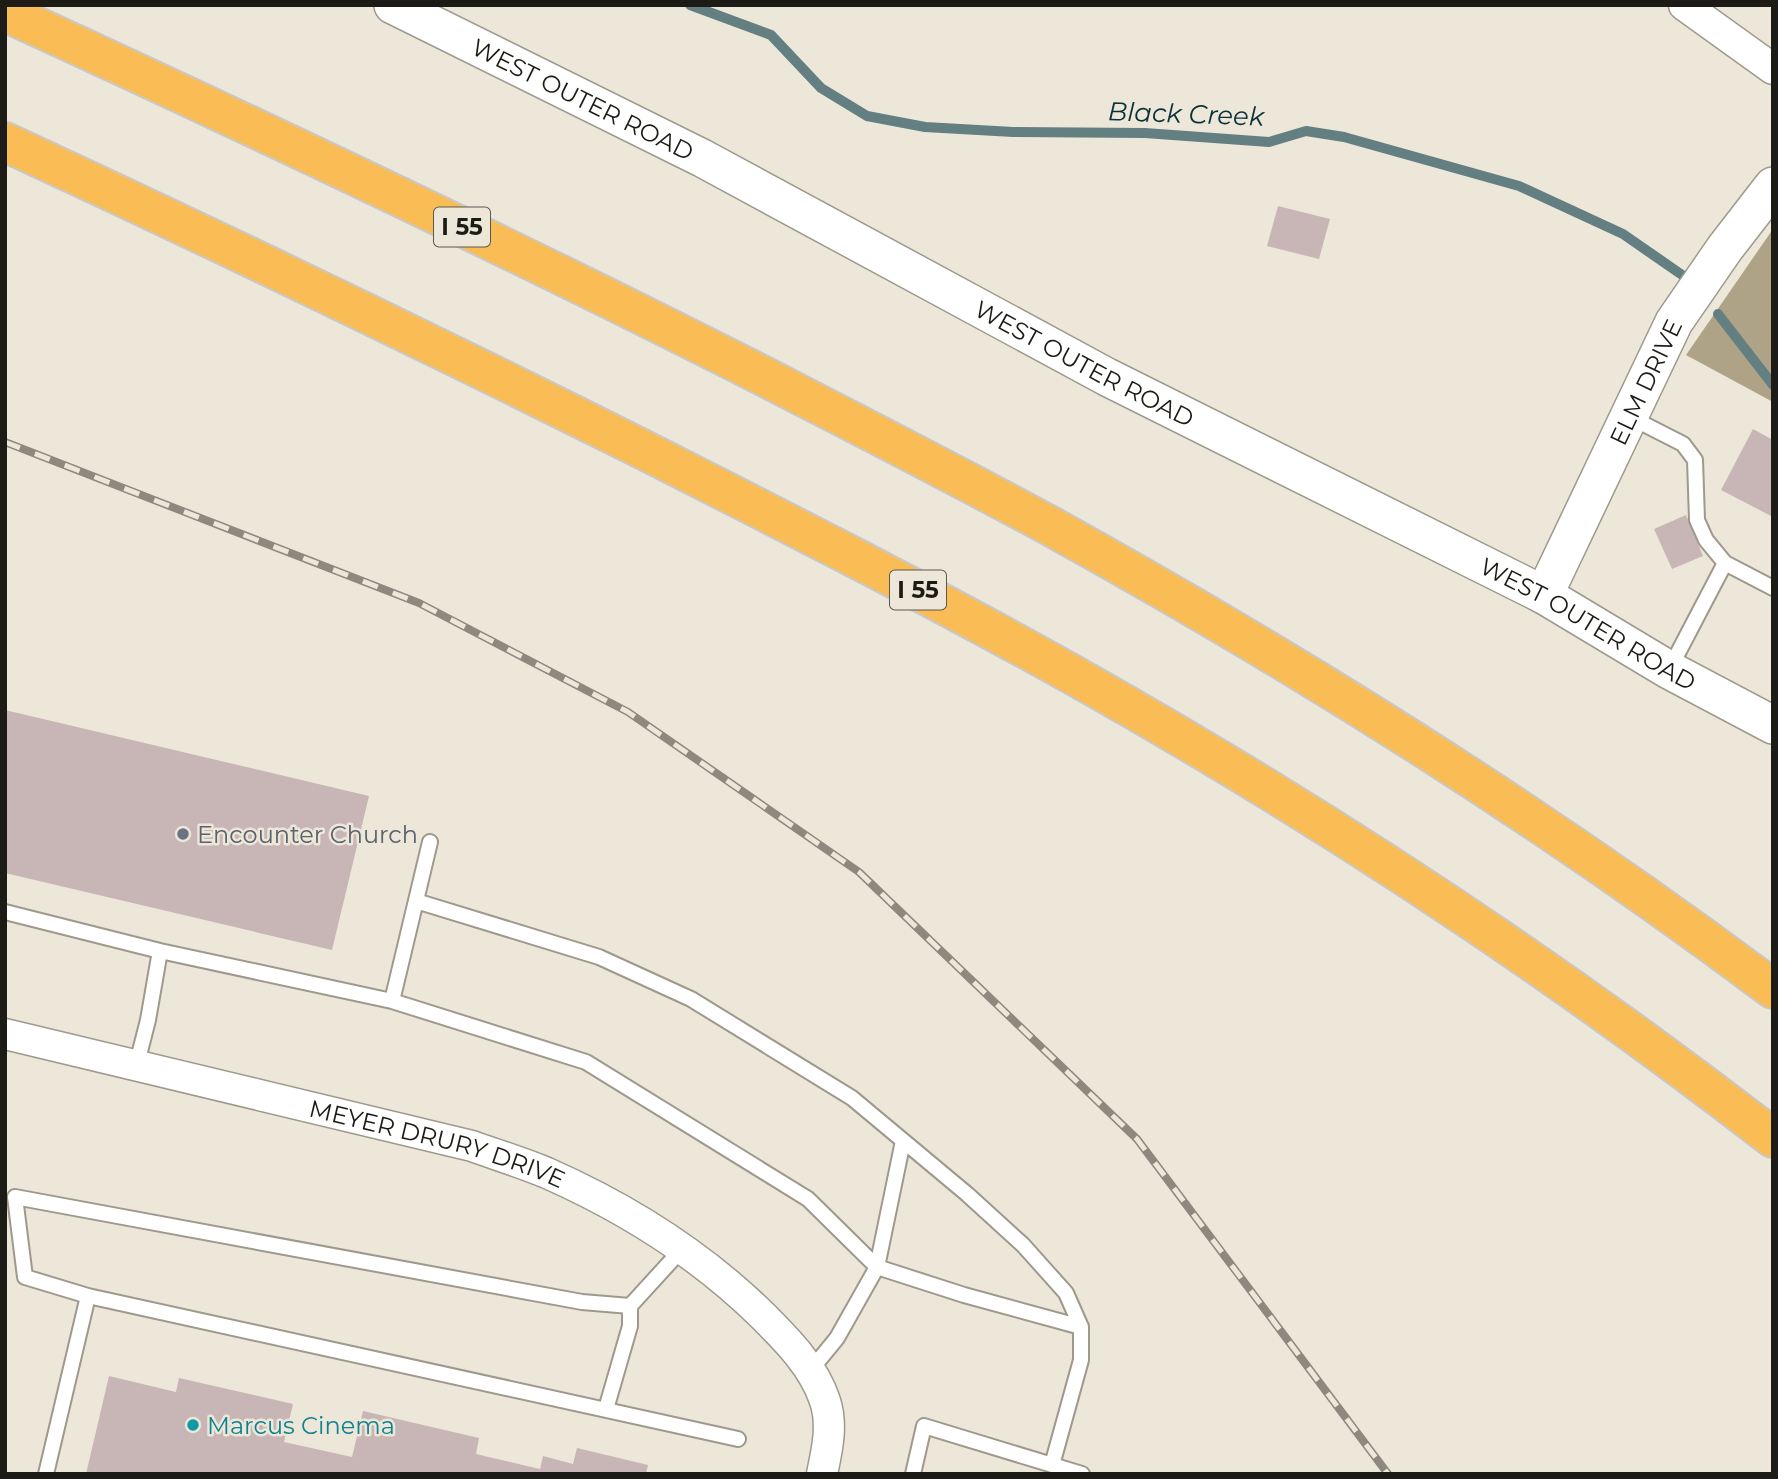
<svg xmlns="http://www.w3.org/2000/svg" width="1778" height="1479" viewBox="0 0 1778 1479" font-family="Montserrat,sans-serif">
	<rect width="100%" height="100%" fill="#ede7d9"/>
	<path fill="#aea386" d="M1773 229V402L1686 355Z"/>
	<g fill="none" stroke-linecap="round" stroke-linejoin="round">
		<path stroke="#647f82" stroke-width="10" d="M690 5 771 35 821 88 867 116 925 127 1013 132 1145 133 1269 142 1306 131 1344 137 1519 186 1623 234 1685 277
			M1718 314 1773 385"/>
	</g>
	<path fill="#c7b6b5" d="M1278 206 1330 219 1319 259 1267 246Z
		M1753 429 1773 440V517L1721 490Z
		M1686 515 1703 556 1672 569 1654 529Z
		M5 710 369 796 332 950 5 873Z
		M109 1376 176 1392 179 1378 293 1404 284 1442 352 1457 363 1411 479 1438 476 1454 540 1469 543 1456 573 1464 577 1448 648 1465 646 1474H86Z"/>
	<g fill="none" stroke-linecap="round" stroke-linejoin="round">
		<defs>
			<path id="service" d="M1630 417 1683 444 1695 460 1697 520 1706 540 1725 563 1773 588
				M1669 670 1725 563
				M416 901 599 957 691 999 852 1098 967 1194 1023 1245 1066 1293 1081 1327
				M5 912 160 951 148 1020 136 1067
				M160 951 392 1001 586 1062 808 1199 877 1267 837 1338 810 1371
				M392 1001 430 842
				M903 1141 877 1267 964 1295 1081 1327V1360L1052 1465
				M88 1296 738 1439
				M606 1409 630 1326V1306
				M46 1474 88 1296 25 1277 15 1197 582 1302 630 1306 683 1248
				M913 1474 924 1426 1082 1474"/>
			<g id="minor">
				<path d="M1684 5 1773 69"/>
				<path id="s1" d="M5 1034 472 1146C497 1155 523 1163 547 1173 626 1208 701 1255 763 1316 787 1340 814 1367 825 1401 833 1425 827 1450 822 1474"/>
			</g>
			<g id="tertiary">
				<path id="s2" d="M393 5 702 158 1107 377 1544 595 1669 670 1773 725"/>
				<path id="s3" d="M1544 595 1674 322 1725 248 1773 186"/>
			</g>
			<path id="motorway" d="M5 12C264 131 522 253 775 382 868 430 962 478 1054 528 1303 666 1545 818 1773 989
				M5 142C219 241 430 343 640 448 786 522 932 596 1075 676 1315 811 1555 969 1773 1138"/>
		</defs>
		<use href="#service" stroke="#9e998c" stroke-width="18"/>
		<use href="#minor" stroke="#9e998c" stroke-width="33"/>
		<use href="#tertiary" stroke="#9e998c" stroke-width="40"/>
		<use href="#motorway" stroke="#c9c8c7" stroke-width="42"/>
		<use href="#service" stroke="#fff" stroke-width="14"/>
		<use href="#minor" stroke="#fff" stroke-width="30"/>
		<use href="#tertiary" stroke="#fff" stroke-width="37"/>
		<use href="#motorway" stroke="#fabd56" stroke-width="38"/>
		<defs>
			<path id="rail" d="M5 442 419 603 628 712 859 872 1137 1139 1388 1474"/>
		</defs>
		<use href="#rail" stroke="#8d897f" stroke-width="8"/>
		<use href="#rail" stroke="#ede7d9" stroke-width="5" stroke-dasharray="16" stroke-linecap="butt"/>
	</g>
	<circle fill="#6b7280" stroke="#ede7d9" stroke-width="2.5" cx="183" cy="834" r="7"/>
	<circle fill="#0f9aa8" stroke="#ede7d9" stroke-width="2.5" cx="193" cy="1425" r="7"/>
	<g text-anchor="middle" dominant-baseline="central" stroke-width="5" stroke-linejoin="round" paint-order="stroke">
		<g fill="#ede7d9" stroke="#5b5850" stroke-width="2">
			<rect x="434" y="207.5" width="56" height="39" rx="5"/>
			<rect x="890" y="570.5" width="56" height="39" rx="5"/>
		</g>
		<g font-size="23" font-weight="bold" fill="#1d1b16">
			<text x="462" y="227">I 55</text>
			<text x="918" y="590">I 55</text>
		</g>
		<g font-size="24" fill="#1d1b16" stroke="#ede7d9">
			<text stroke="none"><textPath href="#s2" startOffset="212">WEST OUTER ROAD</textPath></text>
			<text stroke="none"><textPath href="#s2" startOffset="779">WEST OUTER ROAD</textPath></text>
			<text stroke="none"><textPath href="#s3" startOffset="236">ELM DRIVE</textPath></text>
			<text stroke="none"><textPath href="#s2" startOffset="1346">WEST OUTER ROAD</textPath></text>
			<text stroke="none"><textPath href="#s1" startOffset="446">MEYER DRURY DRIVE</textPath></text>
		</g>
		<g font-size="24" fill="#5b616d" stroke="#ede7d9" text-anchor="start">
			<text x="197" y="834">Encounter Church</text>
		</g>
		<g font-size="24" fill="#0d838f" stroke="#ede7d9" text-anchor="start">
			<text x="207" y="1425">Marcus Cinema</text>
		</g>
		<g font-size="26" font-style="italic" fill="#0a3137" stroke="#ede7d9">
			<text transform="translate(1186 114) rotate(2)">Black Creek</text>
		</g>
	</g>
	<rect width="1778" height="1479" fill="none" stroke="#1d1b16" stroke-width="14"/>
</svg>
